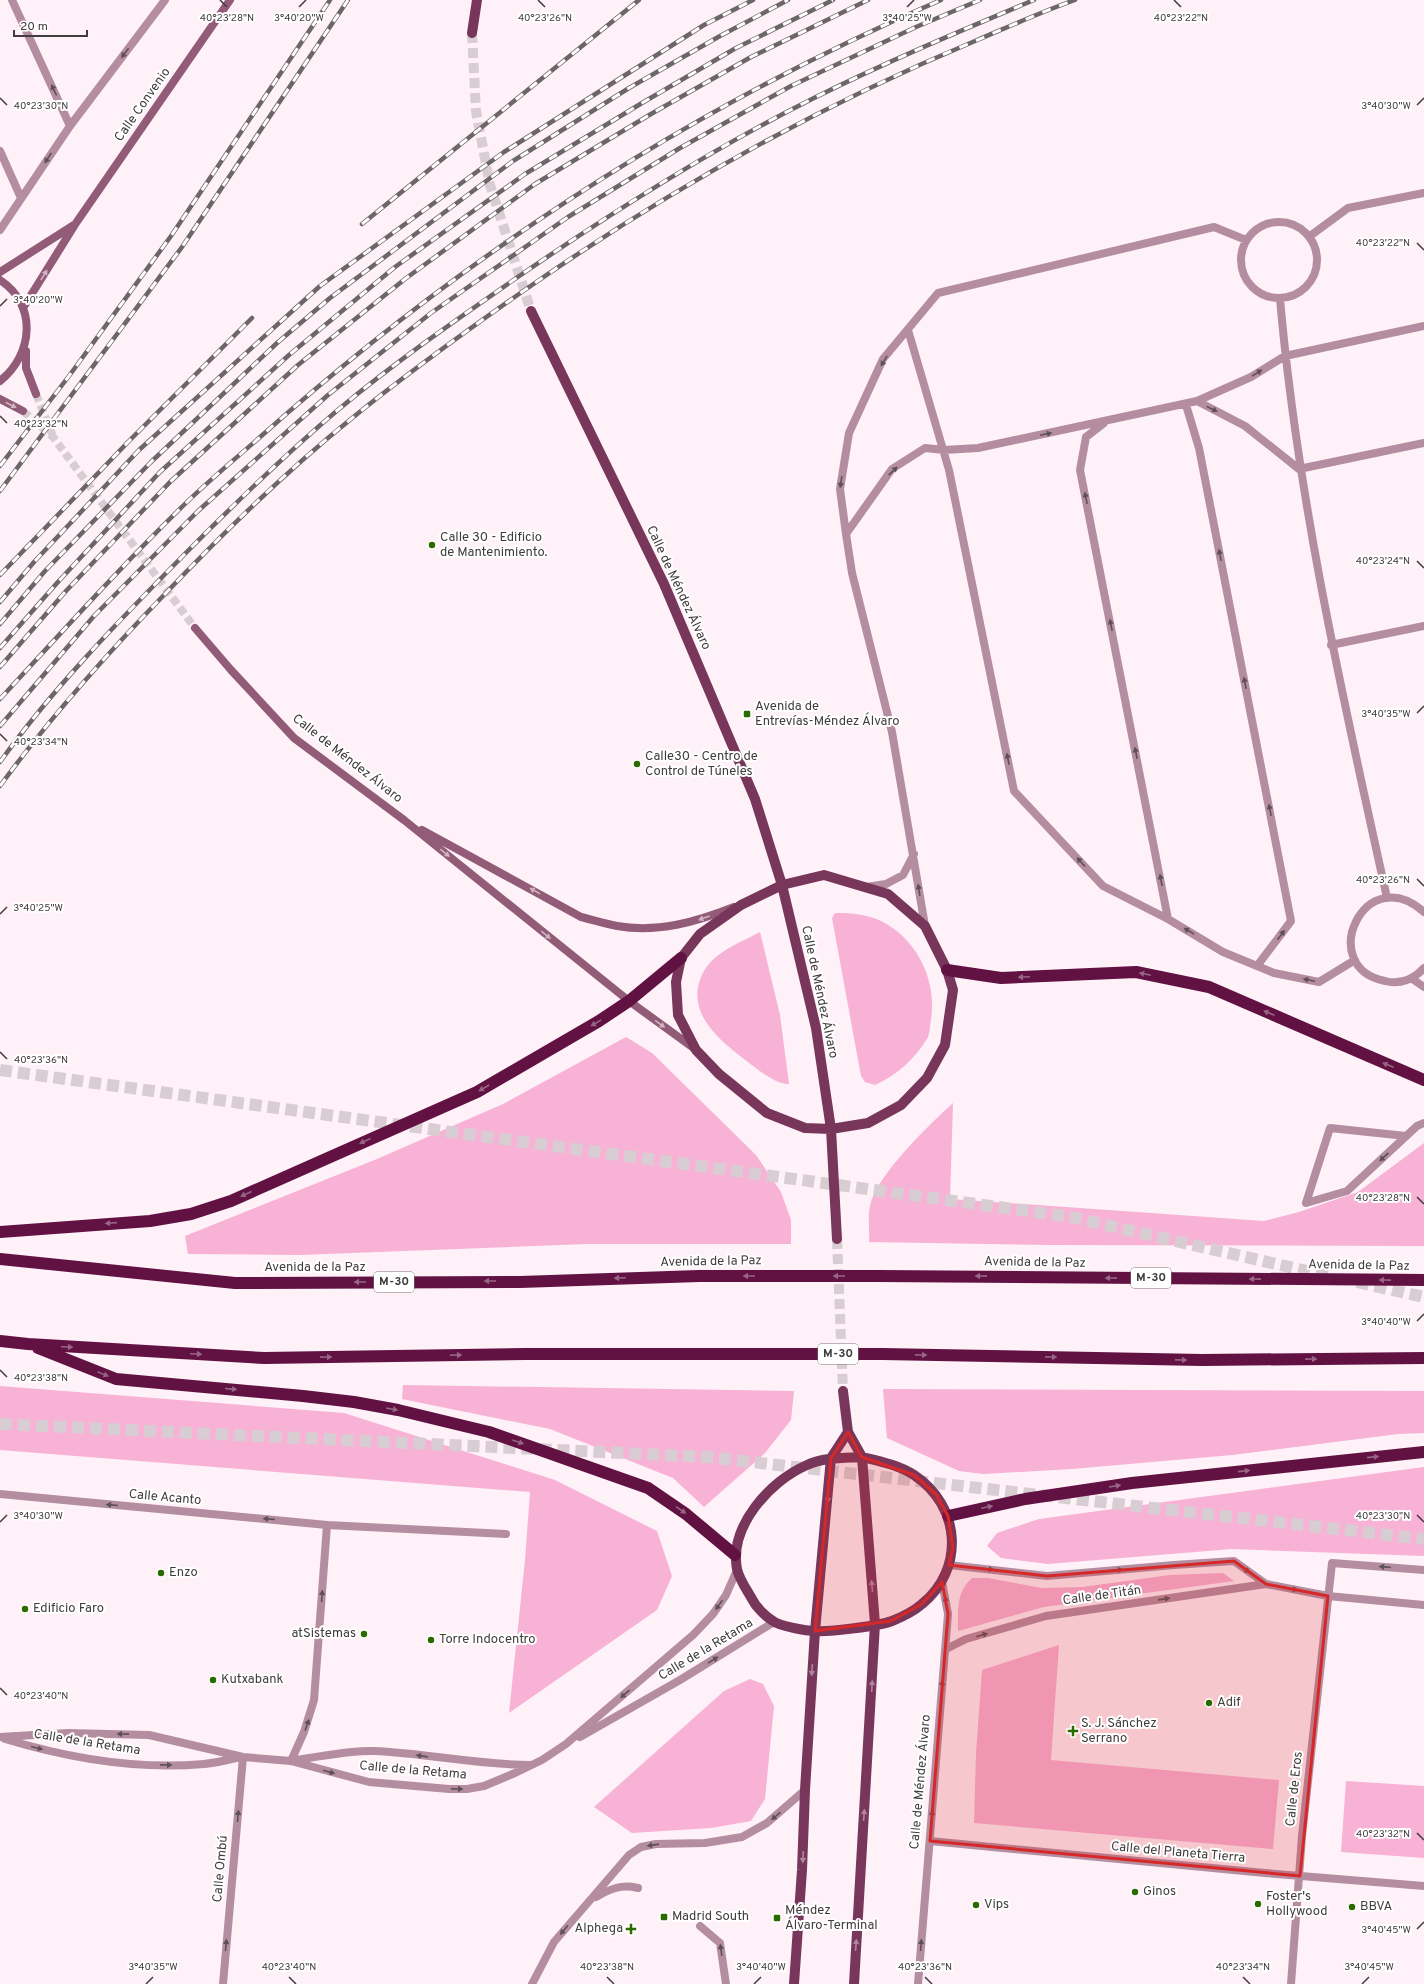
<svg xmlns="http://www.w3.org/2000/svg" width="1424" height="1984" viewBox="0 0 1424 1984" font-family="Overpass,sans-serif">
	<rect width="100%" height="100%" fill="#fef1f7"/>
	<path fill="#f7b2d5" d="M835 913C851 913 868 914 883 922 917 940 937 980 931 1019 930 1024 930 1032 928 1037 916 1058 897 1075 875 1085L865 1082 861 1076 832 918Z
		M760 932 780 1015 789 1084C775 1085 755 1067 744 1059 719 1040 688 1014 700 980 703 970 711 960 720 954 732 945 747 939 760 932Z
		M626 1037 652 1053 756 1155 781 1192 791 1220V1244H587L299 1255 188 1254 185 1236 377 1159 503 1104Z
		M953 1103 950 1199 1264 1221 1299 1212 1358 1192 1424 1143V1246L1052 1245 869 1242C870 1230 867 1214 871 1202 880 1172 929 1125 953 1103Z
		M403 1385 794 1391 791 1420 765 1453 704 1507 673 1478 550 1429 402 1399Z
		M0 1386 344 1413 555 1480 657 1531 672 1576 657 1610 509 1713 525 1560 530 1492 0 1450Z
		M883 1389 1424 1391V1433L1398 1434 1232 1455 1072 1469 983 1474 959 1471 887 1438Z
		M1424 1467V1556L1232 1549 1048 1564 1001 1558 987 1546 997 1533 1039 1519Z
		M1223 1573 1234 1581 1044 1607 958 1631C958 1611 956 1592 972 1578H988L1042 1588 1082 1587 1170 1575Z
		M1059 1645 1051 1760 1279 1780 1273 1849 974 1823 976 1753 982 1670Z
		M750 1679 763 1684 774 1706 765 1799 751 1821 711 1828 632 1833 594 1807 724 1691Z
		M1346 1781 1424 1786V1858L1341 1852Z"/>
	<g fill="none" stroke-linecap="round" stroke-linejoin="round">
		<path stroke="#d8cdd2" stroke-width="8" stroke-dasharray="8 4" stroke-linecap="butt" d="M36 394 53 436
			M23 411 53 437 195 628"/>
		<path stroke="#d8cdd2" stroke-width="10" stroke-dasharray="10 5" stroke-linecap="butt" d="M472 33 476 111 490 185 531 311
			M837 1239 843 1391"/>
		<path stroke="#d8cdd2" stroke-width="12" stroke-dasharray="12 6" stroke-linecap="butt" d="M0 1070 1071 1217 1333 1277
			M1357 1282 1424 1297
			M0 1424 708 1457 1424 1539"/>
		<path stroke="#b58da0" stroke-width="8" d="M1241 260a38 38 0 1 1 76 0a38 38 0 1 1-76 0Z
			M1310 236 1348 208 1424 193
			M1246 240 1214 227 938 293 883 359 849 433 840 489 846 534 892 469 925 448 944 450 978 448 1197 401 1245 426 1299 469 1424 443
			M1280 299C1298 503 1343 698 1387 898
			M908 330 949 470 1014 791 1103 886 1168 919 1223 952 1274 973 1319 982 1355 960
			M1197 401 1251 377 1285 356 1424 326
			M1186 405 1199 448 1291 921 1257 966
			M1104 423 1086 437 1080 470 1168 919
			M846 534 852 573 892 732 925 926
			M1331 645 1424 626
			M866 887 886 884 903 875 914 854
			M1424 912C1365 859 1315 967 1385 981 1400 985 1414 979 1424 968
			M1411 978 1424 987
			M1306 1203 1330 1128 1406 1136
			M1306 1203 1347 1191 1417 1126 1424 1123
			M596 1897C610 1889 621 1884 638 1888
			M700 1926 720 1943 726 1984
			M532 1984 554 1942 629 1855 641 1847 656 1844 705 1843 742 1837 767 1823 805 1790"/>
		<path stroke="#b58da0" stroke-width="8" d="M12 0 70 126
			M0 151 21 198
			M0 230 70 126 165 0
			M0 1494 327 1525 314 1700 304 1732 291 1761
			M327 1525 506 1534
			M949 1565 1047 1576 1174 1565 1234 1561 1266 1584
			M946 1649 966 1639 1046 1616 1266 1584 1328 1596 1424 1605
			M0 1737 68 1733 149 1735 243 1757 291 1761 369 1782 449 1789H467L484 1786 515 1773 542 1760 566 1744 693 1635 713 1614 726 1595 737 1570
			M580 1737 680 1680 774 1622
			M5 1739C68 1758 137 1770 204 1764 216 1763 228 1760 240 1757
			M295 1760C321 1757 348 1750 374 1751 426 1753 477 1765 530 1765
			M930 1841 1265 1873 1424 1886
			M223 1984 243 1757
			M918 1984 948 1614 942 1582
			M1291 1984 1302 1836 1332 1563 1424 1570"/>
		<path stroke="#925b78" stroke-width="8" d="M0 272 74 225
			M0 280C38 305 33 355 0 381
			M23 308 76 223 230 0
			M26 351V368L36 394
			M0 399 23 411
			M195 628 231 670 294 738 404 820 629 1001 695 1049
			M422 830 581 917C593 920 605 924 617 926 658 933 696 922 734 907"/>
		<path stroke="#78365b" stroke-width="10" d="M472 33 477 0
			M531 311 664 584 755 799 782 885 816 1028 831 1129 837 1239
			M824 875 888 894 925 926 947 970 953 990 945 1045 927 1078 901 1105 868 1123 831 1129 805 1128 767 1113 719 1074 696 1050 678 1015 676 982 681 958 700 934 741 905 782 885Z
			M843 1391 848 1432 862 1457 875 1624 854 1984
			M862 1457C879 1461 899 1465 914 1475 961 1506 965 1569 922 1604 914 1611 902 1617 892 1621 879 1626 830 1632 815 1631 807 1631 779 1626 773 1621 765 1616 756 1607 752 1599 747 1590 739 1579 737 1569 729 1526 770 1481 807 1465 824 1457 843 1458 862 1457Z
			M794 1984 802 1870 805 1790 815 1631 831 1458 848 1432"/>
		<path stroke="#611243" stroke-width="12" d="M947 970 1001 978 1136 972 1209 987 1424 1080
			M0 1232 150 1221 191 1214 231 1201 477 1092 599 1021 629 1001 681 958
			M0 1259 235 1283 520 1282 699 1276H788
			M878 1276 1424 1280
			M0 1341 28 1344 264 1358 525 1354H793
			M38 1348 116 1379 303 1396 354 1402 398 1410 489 1432 648 1488 686 1514 735 1555
			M882 1354 1202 1360 1424 1358
			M948 1516 1025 1499 1132 1483 1424 1452"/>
		<defs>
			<path id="rail" d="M362 224 639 0
				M0 466 69 376 171 236 330 0
				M0 491 182 247 348 0
				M0 575 130 440 252 318
				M0 602 34 562 139 450 320 286 504 152 704 25 753 0
				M0 624 45 571 151 462 277 343 330 298 513 161 629 88 720 36 788 0
				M0 648 57 583 160 472 289 355 395 267 525 174 642 103 736 48 833 0
				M0 667 66 591 170 482 298 365 405 279 535 184 651 114 751 57 868 0
				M0 699C62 632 123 564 188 501 211 479 235 459 259 438 463 256 690 108 941 0
				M0 726 94 616 198 511 328 395 431 313 568 217 680 148 791 86 916 27 980 0
				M0 762C51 691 112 628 173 566 226 512 281 458 339 409 394 363 453 322 512 281 609 214 708 151 814 98 886 62 960 31 1034 0
				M0 786C49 719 105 656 163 596 222 534 284 473 351 419 405 375 462 334 519 294 662 194 814 108 975 41 1008 27 1041 12 1075 0"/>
		</defs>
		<use href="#rail" stroke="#6d6669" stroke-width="4.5"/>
		<use href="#rail" stroke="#fff" stroke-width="3" stroke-dasharray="9" stroke-linecap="butt"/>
		<path stroke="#611243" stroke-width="12" d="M788 1276H878
			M793 1354H882"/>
	</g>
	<defs><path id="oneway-solid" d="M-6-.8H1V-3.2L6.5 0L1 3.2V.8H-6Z"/></defs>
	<g fill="#5d5056">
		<use href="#oneway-solid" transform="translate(125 53) rotate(127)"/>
		<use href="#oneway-solid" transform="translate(54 90) rotate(-115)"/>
		<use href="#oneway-solid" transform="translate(48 158) rotate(124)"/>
		<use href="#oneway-solid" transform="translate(884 361) rotate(121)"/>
		<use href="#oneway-solid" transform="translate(1257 373) rotate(-32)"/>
		<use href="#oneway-solid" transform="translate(1212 409) rotate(26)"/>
		<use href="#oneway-solid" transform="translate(1046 434) rotate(-12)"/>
		<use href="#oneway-solid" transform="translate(893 471) rotate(-44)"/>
		<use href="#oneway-solid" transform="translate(841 482) rotate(99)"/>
		<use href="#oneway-solid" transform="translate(1086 498) rotate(-101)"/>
		<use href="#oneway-solid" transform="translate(1220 555) rotate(-101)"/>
		<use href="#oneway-solid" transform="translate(1111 625) rotate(-101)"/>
		<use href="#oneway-solid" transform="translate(1245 683) rotate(-101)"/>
		<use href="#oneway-solid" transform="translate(1136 753) rotate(-101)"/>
		<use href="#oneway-solid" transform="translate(1008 759) rotate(-101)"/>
		<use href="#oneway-solid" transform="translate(1270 810) rotate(-101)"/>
		<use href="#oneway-solid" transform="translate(1081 862) rotate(-133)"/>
		<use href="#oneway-solid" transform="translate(1161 880) rotate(-101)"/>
		<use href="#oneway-solid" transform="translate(919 890) rotate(-99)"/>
		<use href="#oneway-solid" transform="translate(1189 931) rotate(-149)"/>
		<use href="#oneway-solid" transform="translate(1281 935) rotate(-53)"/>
		<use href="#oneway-solid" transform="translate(1309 980) rotate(-168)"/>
		<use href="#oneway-solid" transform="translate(1384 1157) rotate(137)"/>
		<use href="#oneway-solid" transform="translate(112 1505) rotate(-175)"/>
		<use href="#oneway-solid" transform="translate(269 1519) rotate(-175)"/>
		<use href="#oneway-solid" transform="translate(1385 1567) rotate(-175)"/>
		<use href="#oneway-solid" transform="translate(988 1569) rotate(6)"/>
		<use href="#oneway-solid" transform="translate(1245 1569) rotate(37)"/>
		<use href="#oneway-solid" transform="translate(1117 1570) rotate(-5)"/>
		<use href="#oneway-solid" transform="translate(1292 1589) rotate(11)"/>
		<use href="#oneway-solid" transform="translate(322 1596) rotate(-86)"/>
		<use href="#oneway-solid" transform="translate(1164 1599) rotate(-8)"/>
		<use href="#oneway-solid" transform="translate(946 1602) rotate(-100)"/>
		<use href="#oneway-solid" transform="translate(719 1605) rotate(125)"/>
		<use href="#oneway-solid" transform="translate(982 1635) rotate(-16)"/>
		<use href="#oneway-solid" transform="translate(713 1660) rotate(-32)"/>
		<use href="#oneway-solid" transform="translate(942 1686) rotate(-85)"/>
		<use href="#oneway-solid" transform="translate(625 1694) rotate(139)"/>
		<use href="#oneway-solid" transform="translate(307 1725) rotate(-71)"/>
		<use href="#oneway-solid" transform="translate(123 1734) rotate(-179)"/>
		<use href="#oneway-solid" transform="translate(37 1748) rotate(14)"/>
		<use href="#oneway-solid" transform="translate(422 1756) rotate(-172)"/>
		<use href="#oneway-solid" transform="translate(166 1765) rotate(1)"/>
		<use href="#oneway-solid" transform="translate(329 1772) rotate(16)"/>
		<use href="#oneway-solid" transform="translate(457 1789) rotate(1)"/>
		<use href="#oneway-solid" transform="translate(238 1816) rotate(-85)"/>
		<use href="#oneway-solid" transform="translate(776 1816) rotate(139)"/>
		<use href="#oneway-solid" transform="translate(932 1816) rotate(-85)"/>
		<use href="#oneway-solid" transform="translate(653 1845) rotate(172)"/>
		<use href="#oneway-solid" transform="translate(564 1930) rotate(130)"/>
		<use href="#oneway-solid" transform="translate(226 1945) rotate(-85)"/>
		<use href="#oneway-solid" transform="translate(921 1945) rotate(-86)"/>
		<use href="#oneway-solid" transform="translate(721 1950) rotate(-98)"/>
	</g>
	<g fill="#ceb5c2">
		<use href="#oneway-solid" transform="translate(44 275) rotate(-58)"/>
		<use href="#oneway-solid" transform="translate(11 405) rotate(28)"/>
		<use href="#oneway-solid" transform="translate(445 853) rotate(39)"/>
		<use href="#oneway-solid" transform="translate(535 891) rotate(-151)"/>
		<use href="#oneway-solid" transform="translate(704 918) rotate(160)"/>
		<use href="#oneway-solid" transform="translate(546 935) rotate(39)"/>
		<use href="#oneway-solid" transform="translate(660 1024) rotate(36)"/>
	</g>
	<g fill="#986585">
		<use href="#oneway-solid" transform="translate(1145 974) rotate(-168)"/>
		<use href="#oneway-solid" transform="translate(1024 977) rotate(178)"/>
		<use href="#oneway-solid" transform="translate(1269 1013) rotate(-157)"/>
		<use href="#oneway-solid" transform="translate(596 1023) rotate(149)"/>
		<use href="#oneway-solid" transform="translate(1388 1065) rotate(-157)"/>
		<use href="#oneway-solid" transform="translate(484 1088) rotate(150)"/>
		<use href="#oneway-solid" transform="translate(365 1141) rotate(156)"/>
		<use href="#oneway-solid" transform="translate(246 1194) rotate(156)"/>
		<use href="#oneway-solid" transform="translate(111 1223) rotate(176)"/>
		<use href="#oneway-solid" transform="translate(749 1276) rotate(180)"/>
		<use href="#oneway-solid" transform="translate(839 1276) rotate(180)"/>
		<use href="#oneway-solid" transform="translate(981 1276) rotate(-179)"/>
		<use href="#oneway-solid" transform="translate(620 1278) rotate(178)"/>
		<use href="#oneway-solid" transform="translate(1111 1278) rotate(-179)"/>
		<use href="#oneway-solid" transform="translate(1255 1279) rotate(-179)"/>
		<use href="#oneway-solid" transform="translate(1385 1280) rotate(-179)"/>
		<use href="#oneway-solid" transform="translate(490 1281) rotate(-180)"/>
		<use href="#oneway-solid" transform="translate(360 1282) rotate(180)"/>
		<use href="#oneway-solid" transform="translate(67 1347) rotate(3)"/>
		<use href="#oneway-solid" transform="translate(196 1354) rotate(3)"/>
		<use href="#oneway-solid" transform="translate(456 1355) rotate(-1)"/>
		<use href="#oneway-solid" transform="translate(921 1355) rotate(1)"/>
		<use href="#oneway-solid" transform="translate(326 1357) rotate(-1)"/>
		<use href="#oneway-solid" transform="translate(1051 1357) rotate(1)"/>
		<use href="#oneway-solid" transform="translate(1311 1359) rotate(-1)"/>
		<use href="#oneway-solid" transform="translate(1181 1360) rotate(1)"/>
		<use href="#oneway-solid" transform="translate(103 1374) rotate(22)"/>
		<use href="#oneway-solid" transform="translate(231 1389) rotate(5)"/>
		<use href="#oneway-solid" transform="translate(392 1409) rotate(10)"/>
		<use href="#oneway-solid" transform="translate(518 1442) rotate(19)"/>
		<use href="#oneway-solid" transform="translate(1373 1457) rotate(-6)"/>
		<use href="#oneway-solid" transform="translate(1244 1471) rotate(-6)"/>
		<use href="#oneway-solid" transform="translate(1115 1486) rotate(-9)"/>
		<use href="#oneway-solid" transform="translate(987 1507) rotate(-12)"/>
		<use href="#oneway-solid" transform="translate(681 1510) rotate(34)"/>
	</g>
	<g fill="#ae869d">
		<use href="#oneway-solid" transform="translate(828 1497) rotate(95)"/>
		<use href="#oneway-solid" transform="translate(872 1586) rotate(-95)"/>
		<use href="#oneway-solid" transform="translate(812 1670) rotate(94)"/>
		<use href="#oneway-solid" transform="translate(872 1686) rotate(-87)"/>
		<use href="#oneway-solid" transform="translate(864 1815) rotate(-86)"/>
		<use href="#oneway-solid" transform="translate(803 1857) rotate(92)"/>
		<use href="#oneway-solid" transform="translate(856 1945) rotate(-86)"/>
	</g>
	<path fill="#d62828" fill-opacity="0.2" stroke="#d62828" stroke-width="3" stroke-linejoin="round" d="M848 1432 862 1457 914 1475 936 1494 948 1516 953 1548 949 1565 1047 1576 1234 1561 1266 1584 1328 1596 1300 1876 930 1841 948 1614 942 1582 922 1604 891 1621 815 1631 831 1458Z"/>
	<path fill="none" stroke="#403b3d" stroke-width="1.5" d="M220 0 227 7M538 0 545 7M1174 0 1181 7M299 7 306 0M907 7 914 0M0 98 7 105M1417 105 1424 98M1417 243 1424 250M0 306 7 299M0 416 7 423M1417 561 1424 568M1417 713 1424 706M0 734 7 741M1417 879 1424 886M0 914 7 907M0 1052 7 1059M1417 1197 1424 1204M1417 1321 1424 1314M0 1370 7 1377M1417 1515 1424 1522M0 1522 7 1515M0 1688 7 1695M1417 1833 1424 1840M1417 1929 1424 1922M289 1977 296 1984M607 1977 614 1984M925 1977 932 1984M1243 1977 1250 1984M146 1984 153 1977M754 1984 761 1977M1362 1984 1369 1977"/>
	<g fill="#2a6b00" stroke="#fff" stroke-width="1.5">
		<circle cx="432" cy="545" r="4"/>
		<rect x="743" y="710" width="8" height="8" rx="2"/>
		<circle cx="637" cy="764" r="4"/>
		<circle cx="161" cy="1573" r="4"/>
		<circle cx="25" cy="1609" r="4"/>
		<circle cx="364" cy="1634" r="4"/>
		<circle cx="431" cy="1640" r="4"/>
		<circle cx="213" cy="1680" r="4"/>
		<circle cx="1209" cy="1703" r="4"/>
		<path d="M1071 1725h4v4h4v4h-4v4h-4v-4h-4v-4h4z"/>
		<circle cx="1135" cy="1892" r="4"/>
		<circle cx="1258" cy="1904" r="4"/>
		<circle cx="976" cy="1905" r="4"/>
		<circle cx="1352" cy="1907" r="4"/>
		<rect x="660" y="1913" width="8" height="8" rx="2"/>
		<rect x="773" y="1914" width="8" height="8" rx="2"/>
		<path d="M629 1923h4v4h4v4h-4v4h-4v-4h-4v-4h4z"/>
	</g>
	<g text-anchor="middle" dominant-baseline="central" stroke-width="4" stroke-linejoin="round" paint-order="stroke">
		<g fill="#fff" stroke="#797677" stroke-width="1">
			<rect x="1131" y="1268" width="40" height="20" rx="3"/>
			<rect x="374" y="1272" width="40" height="20" rx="3"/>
			<rect x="818" y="1344" width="40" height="20" rx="3"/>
		</g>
		<g font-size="12" font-weight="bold" fill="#403b3d">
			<text x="1151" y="1278">M-30</text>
			<text x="394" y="1282">M-30</text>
			<text x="838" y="1354">M-30</text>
		</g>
		<g font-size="13" fill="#403b3d" stroke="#fff">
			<text transform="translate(143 105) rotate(-55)">Calle Convenio</text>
			<text transform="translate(678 588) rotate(65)">Calle de Méndez Álvaro</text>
			<text transform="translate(347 759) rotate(38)">Calle de Méndez Álvaro</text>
			<text transform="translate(819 992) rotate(78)">Calle de Méndez Álvaro</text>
			<text transform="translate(711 1262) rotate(-1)">Avenida de la Paz</text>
			<text transform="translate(1035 1263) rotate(1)">Avenida de la Paz</text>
			<text transform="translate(1359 1266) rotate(1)">Avenida de la Paz</text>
			<text x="315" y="1268">Avenida de la Paz</text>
			<text transform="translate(165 1498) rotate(5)">Calle Acanto</text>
			<text transform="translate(1102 1596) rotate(-8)">Calle de Titán</text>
			<text transform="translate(706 1650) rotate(-31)">Calle de la Retama</text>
			<text transform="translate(87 1743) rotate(9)">Calle de la Retama</text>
			<text transform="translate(413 1771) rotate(5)">Calle de la Retama</text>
			<text transform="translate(921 1782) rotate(-85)">Calle de Méndez Álvaro</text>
			<text transform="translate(1295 1789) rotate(-84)">Calle de Eros</text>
			<text transform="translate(1178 1853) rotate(5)">Calle del Planeta Tierra</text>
			<text transform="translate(221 1869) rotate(-85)">Calle Ombú</text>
		</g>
		<g font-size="13" fill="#403b3d" stroke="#fff" text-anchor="start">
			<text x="440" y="538">Calle 30 - Edificio<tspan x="440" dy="15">de Mantenimiento.</tspan></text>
			<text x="755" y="707">Avenida de<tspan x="755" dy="15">Entrevías-Méndez Álvaro</tspan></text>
			<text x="645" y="757">Calle30 - Centro de<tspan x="645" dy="15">Control de Túneles</tspan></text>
			<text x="169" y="1573">Enzo</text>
			<text x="33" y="1609">Edificio Faro</text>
			<text x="356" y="1634" text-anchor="end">atSistemas</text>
			<text x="439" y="1640">Torre Indocentro</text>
			<text x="221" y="1680">Kutxabank</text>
			<text x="1217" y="1703">Adif</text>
			<text x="1081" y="1724">S. J. Sánchez<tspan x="1081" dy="15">Serrano</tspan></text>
			<text x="1143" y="1892">Ginos</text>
			<text x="1266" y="1897">Foster's<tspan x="1266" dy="15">Hollywood</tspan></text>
			<text x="984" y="1905">Vips</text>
			<text x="1360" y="1907">BBVA</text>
			<text x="785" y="1911">Méndez<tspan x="785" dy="15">Álvaro-Terminal</tspan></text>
			<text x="672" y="1917">Madrid South</text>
			<text x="623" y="1929" text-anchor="end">Alphega</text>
		</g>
	</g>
	<g font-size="10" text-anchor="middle" fill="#403b3d" stroke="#fff" stroke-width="4" stroke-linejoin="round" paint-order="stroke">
		<text x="227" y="21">40°23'28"N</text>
		<text x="299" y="21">3°40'20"W</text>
		<text x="545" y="21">40°23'26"N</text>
		<text x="907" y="21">3°40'25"W</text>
		<text x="1181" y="21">40°23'22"N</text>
		<text x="1386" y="109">3°40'30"W</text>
		<text x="41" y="109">40°23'30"N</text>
		<text x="1383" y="246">40°23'22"N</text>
		<text x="38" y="303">3°40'20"W</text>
		<text x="41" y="427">40°23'32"N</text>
		<text x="1383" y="564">40°23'24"N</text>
		<text x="1386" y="717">3°40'35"W</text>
		<text x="41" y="745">40°23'34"N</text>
		<text x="1383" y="883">40°23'26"N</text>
		<text x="38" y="911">3°40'25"W</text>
		<text x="41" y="1063">40°23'36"N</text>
		<text x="1383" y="1201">40°23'28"N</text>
		<text x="1386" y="1325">3°40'40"W</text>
		<text x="41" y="1381">40°23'38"N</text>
		<text x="38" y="1519">3°40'30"W</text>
		<text x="1383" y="1519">40°23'30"N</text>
		<text x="41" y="1699">40°23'40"N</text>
		<text x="1383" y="1837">40°23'32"N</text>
		<text x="1386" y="1933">3°40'45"W</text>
		<text x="153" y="1970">3°40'35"W</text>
		<text x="289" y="1970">40°23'40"N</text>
		<text x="607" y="1970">40°23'38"N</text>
		<text x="761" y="1970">3°40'40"W</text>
		<text x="925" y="1970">40°23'36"N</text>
		<text x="1243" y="1970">40°23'34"N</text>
		<text x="1369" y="1970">3°40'45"W</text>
	</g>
	<path d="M14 30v6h73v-6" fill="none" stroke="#403b3d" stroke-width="2"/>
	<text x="20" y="30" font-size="12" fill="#403b3d" stroke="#ffffff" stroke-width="3" paint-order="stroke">20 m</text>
</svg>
